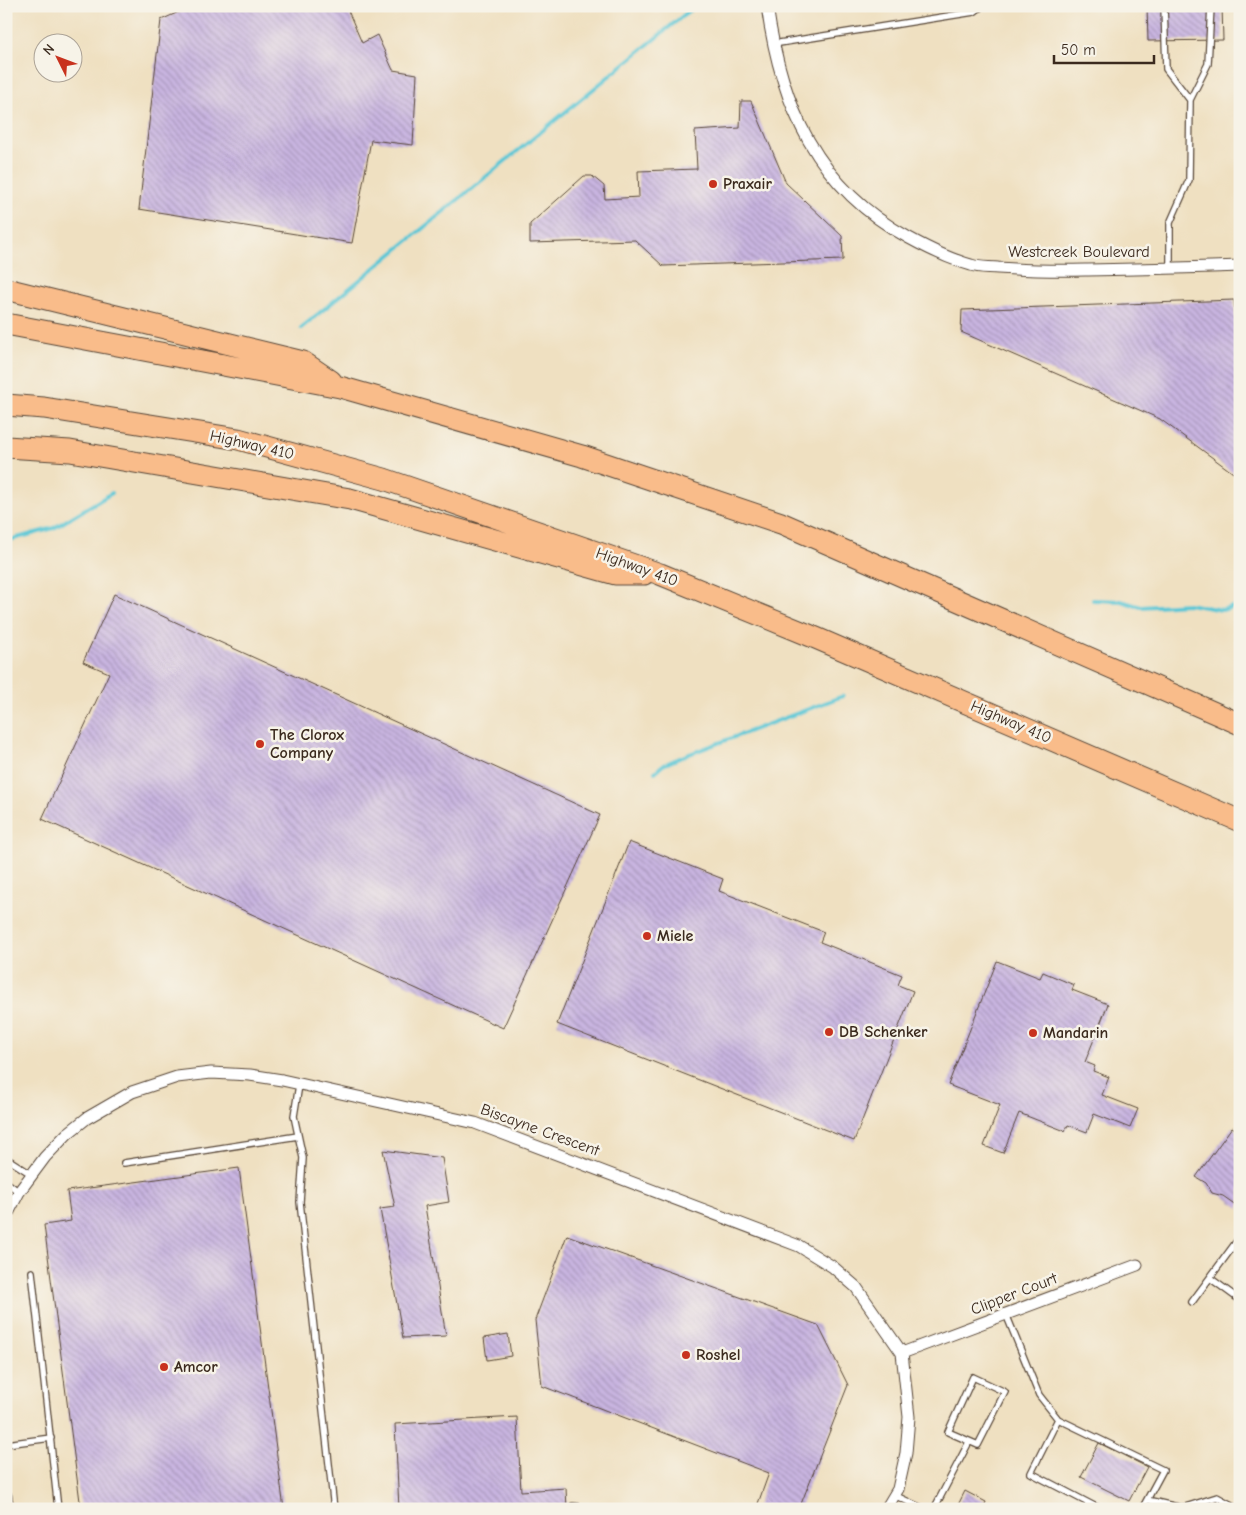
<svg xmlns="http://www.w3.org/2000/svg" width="1246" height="1515" viewBox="0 0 1246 1515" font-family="'Comic Neue',sans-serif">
	<defs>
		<pattern id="building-back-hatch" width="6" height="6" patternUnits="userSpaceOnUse" patternTransform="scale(1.25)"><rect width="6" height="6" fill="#c9b5e1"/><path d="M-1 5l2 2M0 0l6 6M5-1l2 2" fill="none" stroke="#a493b6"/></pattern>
	</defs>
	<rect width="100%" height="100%" fill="#f7f3e8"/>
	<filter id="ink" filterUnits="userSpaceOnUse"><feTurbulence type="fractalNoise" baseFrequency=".02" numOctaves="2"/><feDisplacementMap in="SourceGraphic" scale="10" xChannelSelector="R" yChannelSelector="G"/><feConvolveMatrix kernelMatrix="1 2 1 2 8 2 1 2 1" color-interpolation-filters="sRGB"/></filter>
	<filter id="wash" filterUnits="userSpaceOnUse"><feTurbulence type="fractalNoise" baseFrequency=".0096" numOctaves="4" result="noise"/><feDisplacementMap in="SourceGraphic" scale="20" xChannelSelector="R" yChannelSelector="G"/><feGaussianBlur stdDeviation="1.12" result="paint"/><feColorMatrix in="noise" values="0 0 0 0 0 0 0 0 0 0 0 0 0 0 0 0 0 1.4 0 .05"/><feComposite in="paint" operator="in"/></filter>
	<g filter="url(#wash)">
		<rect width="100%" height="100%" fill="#efe0c1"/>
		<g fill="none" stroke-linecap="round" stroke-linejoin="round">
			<path stroke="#5cc7d6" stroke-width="4" d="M301 328 695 6
				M6 541 54 528 112 493
				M1093 600 1121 601 1141 607 1188 604 1222 610 1240 605
				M655 772 663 765 684 756 843 696"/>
		</g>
		<g id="blocks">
			<path fill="url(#building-back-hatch)" d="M192 6H346L362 43 377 35 393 70 417 74 413 145 371 140 352 243 139 209 161 20Z
				M1147 6H1222L1223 40 1148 41Z
				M741 101H751L786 183 842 236 843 260 663 266 635 240 530 243V224L584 176H592L604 186 605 199 639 197 638 171 697 169 695 131 740 128Z
				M1234 300 1240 376V478L1160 419 961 332 962 310Z
				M114 594 600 815 503 1028 42 819 109 673 83 662Z
				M629 842 723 879 719 891 824 932 820 942 902 975 898 985 913 991 854 1141 557 1024Z
				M997 961 1040 978 1043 972 1074 985 1072 990 1108 1004 1085 1062 1095 1066 1093 1071 1109 1077 1102 1095 1138 1109 1130 1128 1094 1114 1087 1132 1068 1125 1065 1131 1019 1113 1003 1153 984 1146 1000 1105 948 1085Z
				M1232 1127 1240 1132V1208L1223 1196 1212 1193 1206 1183 1196 1177Z
				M383 1150 442 1158 449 1202 425 1206 446 1336 403 1338 380 1209 395 1207Z
				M239 1168 284 1509H81L44 1225 71 1221 67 1191Z
				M567 1235 818 1325 848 1385 799 1509H756L769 1473 542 1386 535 1320Z
				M508 1334 511 1356 487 1360 484 1338Z
				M517 1417 521 1491 566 1488 567 1509H399L395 1424Z
				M1099 1443 1147 1467 1129 1501 1081 1477Z
				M965 1491 986 1502 983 1509H956Z"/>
		</g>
	</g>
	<g filter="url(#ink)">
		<use href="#blocks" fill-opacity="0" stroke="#564536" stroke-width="1"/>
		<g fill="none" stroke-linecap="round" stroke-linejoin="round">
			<defs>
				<path id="service" d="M1164 6 1166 69 1190 100
					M773 44 974 12 982 6
					M1170 268V223L1189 180 1190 100 1208 64 1211 6
					M299 1085 294 1116 303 1158 300 1202 334 1509
					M6 1158 31 1174
					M124 1163 298 1136
					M6 1182 19 1192
					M32 1272 58 1509
					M1210 1278 1240 1300
					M1192 1302 1240 1237
					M1006 1314 1039 1395 1058 1419 1031 1473 1100 1509
					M973 1377 1005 1392 978 1445 948 1432Z
					M1058 1419 1163 1470 1142 1509
					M6 1444 51 1438
					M894 1495 924 1509
					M1147 1500 1182 1508 1217 1497 1239 1509
					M573 1506 594 1509
					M934 1509 969 1442"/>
				<path id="minor" d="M767 6C781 106 817 188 909 238 929 249 949 259 971 265 979 268 989 267 998 268 1027 270 1055 271 1085 270 1136 269 1188 268 1240 266
					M6 1217 19 1192 45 1157 67 1134 87 1118 132 1092 177 1077 211 1073 250 1075 282 1080 475 1123 799 1246 833 1267 856 1287 902 1353 909 1417 906 1453 898 1489 886 1509
					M902 1353 1137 1265
					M6 1496 8 1509"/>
				<path id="motorway" d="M6 289 303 362 331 381
					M6 324 340 387 582 456 781 523 1240 724
					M6 405 44 408 238 439 384 479 660 574 816 638 1240 821
					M6 447 70 451 350 499 615 574H644"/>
			</defs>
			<use href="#service" stroke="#564536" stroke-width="8"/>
			<use href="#minor" stroke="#564536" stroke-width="13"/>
			<use href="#motorway" stroke="#564536" stroke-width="23"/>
			<use href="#service" stroke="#fff" stroke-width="5.5"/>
			<use href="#minor" stroke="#fff" stroke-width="11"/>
			<use href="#motorway" stroke="#f9bc8a" stroke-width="21"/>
		</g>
	</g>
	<g fill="#c8321e" stroke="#f7f3e8" stroke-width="2">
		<circle cx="713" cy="184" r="5"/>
		<circle cx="260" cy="744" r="5"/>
		<circle cx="647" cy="936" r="5"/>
		<circle cx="829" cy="1032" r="5"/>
		<circle cx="1033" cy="1033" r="5"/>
		<circle cx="686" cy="1355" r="5"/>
		<circle cx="164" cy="1367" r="5"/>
	</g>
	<g text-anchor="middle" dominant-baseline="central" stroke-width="5" stroke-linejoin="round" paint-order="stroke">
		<g font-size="16" font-weight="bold" fill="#3b2a1e" stroke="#f7f3e8" text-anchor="start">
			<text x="723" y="184">Praxair</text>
			<text x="270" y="735">The Clorox<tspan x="270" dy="18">Company</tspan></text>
			<text x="657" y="936">Miele</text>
			<text x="839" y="1032">DB Schenker</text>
			<text x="1043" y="1033">Mandarin</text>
			<text x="696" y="1355">Roshel</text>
			<text x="174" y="1367">Amcor</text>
		</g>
		<g font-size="16" fill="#3b2a1e" stroke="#f7f3e8">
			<text x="1079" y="252">Westcreek Boulevard</text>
			<text transform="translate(252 445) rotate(13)">Highway 410</text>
			<text transform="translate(637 567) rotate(20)">Highway 410</text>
			<text transform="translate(1011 722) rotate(23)">Highway 410</text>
			<text transform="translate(540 1130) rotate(20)">Biscayne Crescent</text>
			<text transform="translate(1014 1294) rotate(-21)">Clipper Court</text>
		</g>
	</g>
	<rect width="1246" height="1515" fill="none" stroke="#f7f3e8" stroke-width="25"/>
	<g transform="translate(58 58) rotate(312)"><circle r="24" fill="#f7f3e8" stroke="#aca397"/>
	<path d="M0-4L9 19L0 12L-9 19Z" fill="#c8321e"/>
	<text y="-8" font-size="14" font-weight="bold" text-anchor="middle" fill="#3b2a1e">N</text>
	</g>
	<path d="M1054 55v8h100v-8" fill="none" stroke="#3b2a1e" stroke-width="2.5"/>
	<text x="1061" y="55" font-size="15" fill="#3b2a1e" stroke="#f7f3e8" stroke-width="4" paint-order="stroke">50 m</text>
</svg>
